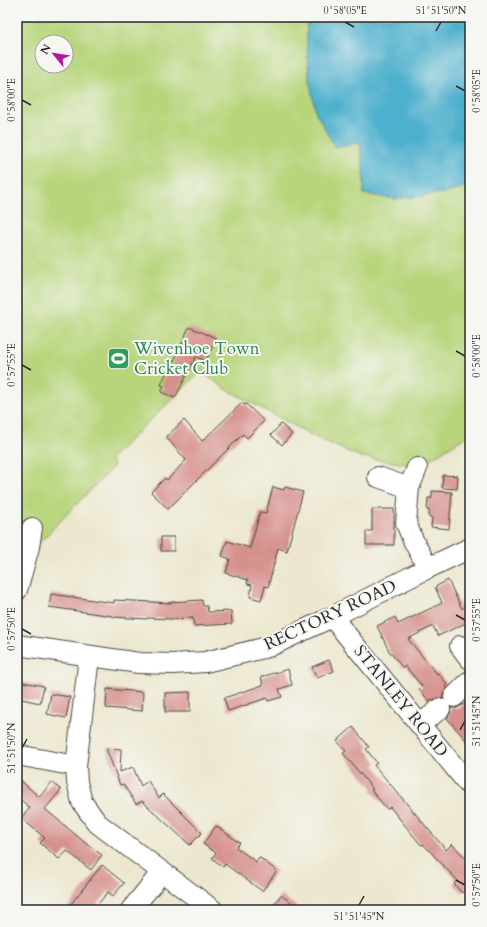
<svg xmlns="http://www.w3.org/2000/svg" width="487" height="927" viewBox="0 0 487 927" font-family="Cardo,serif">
	<rect width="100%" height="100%" fill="#f6f6f2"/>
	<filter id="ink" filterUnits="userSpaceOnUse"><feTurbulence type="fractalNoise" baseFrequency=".025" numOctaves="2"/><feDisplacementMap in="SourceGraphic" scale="8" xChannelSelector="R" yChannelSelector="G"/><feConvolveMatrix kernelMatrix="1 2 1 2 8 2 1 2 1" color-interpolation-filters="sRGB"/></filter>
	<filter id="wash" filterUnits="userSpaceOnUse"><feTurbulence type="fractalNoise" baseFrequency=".012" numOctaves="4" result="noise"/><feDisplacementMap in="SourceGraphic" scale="16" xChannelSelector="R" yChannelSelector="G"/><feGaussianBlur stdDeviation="0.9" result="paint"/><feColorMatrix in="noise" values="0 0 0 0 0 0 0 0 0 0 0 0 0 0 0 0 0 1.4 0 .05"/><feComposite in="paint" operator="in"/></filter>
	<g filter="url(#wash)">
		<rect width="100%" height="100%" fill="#ece7ce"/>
		<path fill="#b8d57b" stroke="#728053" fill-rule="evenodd" d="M17 17H307V46L309 78 316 113 360 142 364 173V194L395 199 450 192 470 185V434L419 466 361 457 319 439 224 388 201 371 110 459 114 466 35 547 25 546 17 540ZM42 42H66V66H42Z"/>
		<path fill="#4eb0cd" stroke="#3c6e7c" d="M307 17H470V185L450 192 395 199 364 194V173L360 142 335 147 316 113 309 78 307 46Z"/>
		<g id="blocks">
			<path fill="#d6908b" d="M189 327 216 338 206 361 196 357 175 398 161 392 164 386 161 385 169 367 171 368Z
				M242 403 244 405 246 404 264 421 247 438 243 434 168 509 151 492 165 478 167 480 186 460 166 437 184 420 202 441Z
				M281 424 292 434 282 445 271 435Z
				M443 475 458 476 457 489 442 488Z
				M273 487 284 490 285 487 303 492 287 551 278 548 268 587 265 586 261 600 250 597 252 585 247 584 248 580 226 573 230 559 222 556 227 541 250 548 260 512 266 513Z
				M432 491 452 492 449 529 431 527 432 517H429V510H427L428 498H432Z
				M372 509H394V545H366V531H372Z
				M161 537H174V551H161Z
				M448 580 462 609 470 602V621L438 636 433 626 408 639 437 674 438 673 447 684 445 686 447 688 443 694V698H438L433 700 432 699 429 701 419 689 422 686 405 666 403 668 389 651 377 626 395 617 398 624 442 603 435 587Z
				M51 594 114 603V600L171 603V602L202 600 203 606H207L208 612 231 611 232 624 194 626 193 618 172 619 147 618V619L113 617V616L49 607Z
				M329 660 334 671 317 678 312 667Z
				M288 669 292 685 279 689 282 697 268 701 267 698 228 711 224 698 263 685 261 677Z
				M17 681 44 686 40 703 17 698Z
				M107 689 143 692 142 711 106 708Z
				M190 692V712H165V693Z
				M51 694 70 697 66 718 47 714Z
				M464 704 470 711V745L447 718 450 714 451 708H457Z
				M353 727 369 747 366 749 377 763 374 765 446 850 452 844 470 863V893L466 889 462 893 454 884 457 880 423 844 421 845 390 807 387 809 371 790 373 789 343 753 346 751 337 741Z
				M106 748 121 749 120 772 133 767 141 786 148 781 159 798 163 794 202 833 190 845 142 801 136 804 123 784 120 785Z
				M17 777 39 797 52 782 61 790 45 809 89 846 102 855 91 870 67 851 59 859 40 843 45 838 21 818 30 808 17 796Z
				M216 826 240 843 236 847 256 862 259 857 277 871 262 891 225 864 223 867 212 858 216 853 203 844Z
				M102 865 124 883 113 896 108 892 93 910H66Z
				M281 895 301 910H270Z"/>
		</g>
	</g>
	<g filter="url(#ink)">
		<use href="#blocks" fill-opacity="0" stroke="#484743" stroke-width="1"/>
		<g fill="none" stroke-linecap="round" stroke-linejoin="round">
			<defs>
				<path id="minor" d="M417 468 409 488 406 523 413 540 428 568
					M378 477 409 488
					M17 590 29 547 32 528
					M332 617 470 786
					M17 645 139 663 172 664 205 662 268 647 332 617 428 568 470 548
					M460 646 470 659
					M89 657 76 766 77 782 82 802 97 823 213 910
					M454 697 470 681
					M420 724 440 709
					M17 755 76 766
					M131 910 162 872"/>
			</defs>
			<use href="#minor" stroke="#484743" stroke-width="22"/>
			<use href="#minor" stroke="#fff" stroke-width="20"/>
		</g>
	</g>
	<path fill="none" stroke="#2b2b2b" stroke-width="1.5" d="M345 22 354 27M436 31 441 22M456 86 465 91M22 100 31 105M456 351 465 356M22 365 31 370M456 615 465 620M22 629 31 634M460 730 465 721M22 748 27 739M456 880 465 885M359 905 364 896"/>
	<defs>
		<symbol id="stadium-square" viewBox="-11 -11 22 22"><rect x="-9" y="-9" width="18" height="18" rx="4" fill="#2e9e5b" stroke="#f6f6f2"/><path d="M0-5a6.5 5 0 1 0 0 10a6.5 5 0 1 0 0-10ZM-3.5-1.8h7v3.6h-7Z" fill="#fff"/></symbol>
	</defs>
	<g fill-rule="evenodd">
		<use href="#stadium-square" x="106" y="346" width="25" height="25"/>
	</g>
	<g text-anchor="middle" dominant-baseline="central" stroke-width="4" stroke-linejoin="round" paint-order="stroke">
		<g font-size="17" fill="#27864d" stroke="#f6f6f2" text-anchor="start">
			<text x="134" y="348">Wivenhoe Town<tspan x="134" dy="20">Cricket Club</tspan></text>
		</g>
		<g font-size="17" fill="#2b2b2b" stroke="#f6f6f2">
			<text transform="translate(330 615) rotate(-25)">RECTORY ROAD</text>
			<text transform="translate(401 701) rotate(51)">STANLEY ROAD</text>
		</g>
	</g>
	<rect width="487" height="927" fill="none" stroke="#f6f6f2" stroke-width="44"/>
	<g transform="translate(54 54) rotate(300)"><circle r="19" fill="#f6f6f2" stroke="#a5a5a2"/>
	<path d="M0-3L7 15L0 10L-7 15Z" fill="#b5179e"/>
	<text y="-6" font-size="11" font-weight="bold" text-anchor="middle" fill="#2b2b2b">N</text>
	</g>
	<rect x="22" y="22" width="443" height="883" fill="none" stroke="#2b2b2b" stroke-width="1.5"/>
	<g font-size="10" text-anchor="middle" fill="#2b2b2b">
		<text x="345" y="14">0°58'05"E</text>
		<text x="441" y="14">51°51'50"N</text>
		<text transform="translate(476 91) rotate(-90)" y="4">0°58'05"E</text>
		<text transform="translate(11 100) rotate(-90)" y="4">0°58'00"E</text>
		<text transform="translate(476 356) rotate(-90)" y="4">0°58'00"E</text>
		<text transform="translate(11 365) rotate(-90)" y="4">0°57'55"E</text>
		<text transform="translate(476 620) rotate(-90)" y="4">0°57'55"E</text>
		<text transform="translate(11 629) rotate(-90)" y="4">0°57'50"E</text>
		<text transform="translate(476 721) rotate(-90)" y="4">51°51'45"N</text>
		<text transform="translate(11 748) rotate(-90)" y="4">51°51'50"N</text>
		<text transform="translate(476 885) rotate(-90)" y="4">0°57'50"E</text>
		<text x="359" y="920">51°51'45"N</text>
	</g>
</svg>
